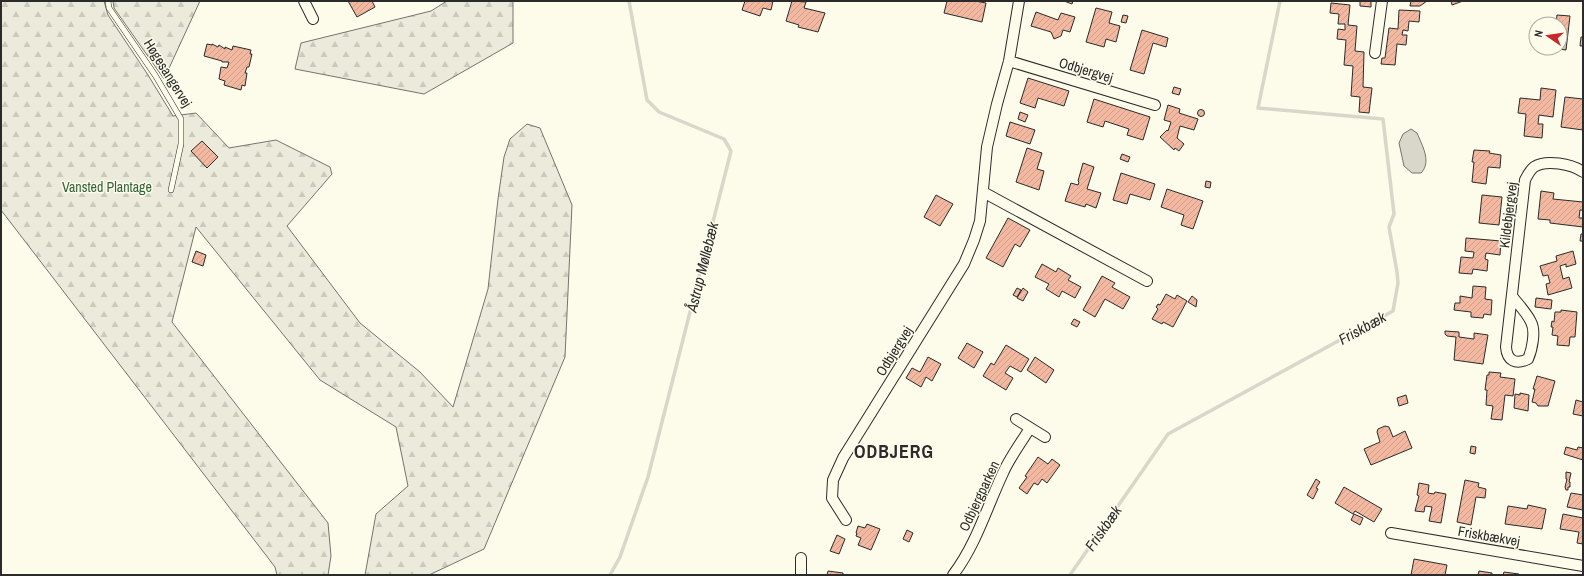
<svg xmlns="http://www.w3.org/2000/svg" width="1584" height="576" viewBox="0 0 1584 576" font-family="'Archivo Narrow',sans-serif">
	<defs>
		<pattern id="forest-firs" width="22" height="20" patternUnits="userSpaceOnUse"><rect width="22" height="20" fill="#ecebdb"/><path d="M5 1l3.5 6h-7zM16 11l3.5 6h-7z" fill="#cbcabc"/></pattern>
		<pattern id="building-hatch" width="6" height="6" patternUnits="userSpaceOnUse"><rect width="6" height="6" fill="#f2b8a0"/><path d="M-1 1l2-2M0 6l6-6M5 7l2-2" fill="none" stroke="#d09e8a"/></pattern>
	</defs>
	<rect width="100%" height="100%" fill="#fdfbea"/>
	<path fill="url(#forest-firs)" stroke="#74746e" d="M1 1H104L108 15 148 75 173 116 196 113 229 148 276 140 330 167 332 174 287 226 360 323 420 372 453 407 488 289 498 199 504 157 510 139 527 124 540 128 572 205 565 357 484 549 429 575H365L376 514 408 486 396 427 320 380 196 227 172 322 328 523 331 556 328 575H277L275 567 1 210Z
		M113 1H200L164 79 114 8Z
		M447 1H513V43L424 94 295 69 301 43 431 11Z"/>
	<path fill="#d8d7c9" stroke="#74746e" d="M1411 129 1417 133C1422 145 1432 162 1421 173H1412L1404 166 1399 143 1403 134Z"/>
	<g fill="none" stroke-linecap="round" stroke-linejoin="round">
		<path stroke="#d8d7c9" stroke-width="3.5" d="M610 575 620 557 648 477 731 151 724 139 659 112 647 100 629 1
			M1070 575 1168 434 1393 311 1398 283 1397 272 1389 227 1394 214 1383 119 1258 108 1280 1"/>
	</g>
	<path fill="url(#building-hatch)" stroke="#2b2b2b" d="M348 1H372L375 7 357 17Z
		M745 1H773L771 10 763 8 760 16 742 10Z
		M792 1 806 2 804 8 825 13 818 32 798 27 799 25 786 21Z
		M947 1H975L986 3 982 22 944 13Z
		M1064 1H1073L1072 4Z
		M1360 1H1371V7L1360 6Z
		M1411 1H1427L1420 6H1410Z
		M1451 1H1463L1452 5Z
		M1331 3 1350 5 1348 25 1357 26 1355 51 1364 52 1363 87 1372 88 1369 113 1359 112 1360 97 1351 96 1353 66 1344 65 1346 40 1337 39 1338 29 1345 30V24H1338L1339 14 1330 13Z
		M1096 8 1112 12 1109 23 1120 26 1116 42 1106 39 1104 47 1086 42Z
		M1399 10 1420 11 1419 22 1409 21 1408 31 1403 30 1402 35H1407L1406 45 1397 44 1395 65 1381 64 1382 58H1385L1389 28 1398 29Z
		M1036 12 1058 20 1061 13 1075 17 1070 32 1063 30 1061 36 1054 39 1051 32 1031 26Z
		M1123 15 1128 16 1126 23 1121 22Z
		M1557 15 1570 16 1566 50 1551 48 1550 51 1539 50V48H1560V24H1556Z
		M1142 30 1168 38 1166 47 1153 43 1144 74 1130 70Z
		M1581 37H1583V46H1580Z
		M207 44 212 45V44L218 47 219 45 225 49V47L232 50 233 46 251 50 250 54H252L249 67H247L245 73H247L245 86 242 85 241 90 224 85 225 81 219 79 221 67 227 68 229 62H222V61L204 56Z
		M1028 78 1069 91 1064 106 1038 98 1035 108 1020 103Z
		M1174 87 1181 89 1179 95 1172 93Z
		M1541 88 1556 90 1553 117 1539 115 1538 124H1543L1542 138 1524 136 1526 114 1518 113 1520 98 1540 100Z
		M1565 97 1583 99V130L1561 127Z
		M1094 99 1150 117 1143 140 1127 135 1129 129 1105 121 1103 127 1087 122Z
		M1168 105 1180 109 1179 113 1198 119 1194 130 1180 126 1177 138 1184 144 1179 151 1175 148 1174 150 1160 137 1167 130 1168 131 1171 122 1164 120Z
		M1197.5 113a3.5 3.5 0 1 1 7 0a3.5 3.5 0 1 1-7 0Z
		M1020 112 1028 115 1025 122 1018 119Z
		M1010 122 1035 130 1030 144 1006 136Z
		M202 141 218 157 207 168 191 151Z
		M1027 148 1042 153 1037 169 1044 171 1039 190 1016 182Z
		M1474 150 1490 151 1489 153 1501 155 1500 168 1488 167 1486 184 1472 182 1474 162H1472Z
		M1122 154 1130 157 1128 162 1120 159Z
		M1083 163 1094 167 1087 189 1101 193 1096 208 1086 204 1085 207 1065 201 1071 183 1078 185 1079 182 1078 181Z
		M1121 173 1155 184 1150 200 1130 194 1127 204 1113 200Z
		M1206 181 1211 182 1210 188 1205 187Z
		M1167 189 1203 201 1193 229 1181 225 1184 215 1161 207Z
		M1541 191 1554 193 1553 199 1583 202V210H1580L1579 218H1583V227L1550 223V220L1538 219Z
		M936 195 953 204 940 226 924 217Z
		M1482 195 1502 197 1499 225 1479 223Z
		M1008 218 1030 230 1020 247 1015 244 1003 267 986 258Z
		M1581 234H1583V241H1580Z
		M1466 238 1501 241 1500 255 1486 253 1485 259 1488 260 1487 271 1473 269 1472 274 1459 273 1461 257 1473 258 1474 252 1465 251Z
		M196 251 206 255 203 266 192 262Z
		M1573 251 1576 264 1566 267V264L1560 266 1563 279 1569 277 1572 288 1548 295 1546 284 1550 283 1548 275 1543 276 1540 266 1557 261 1556 256Z
		M1042 264 1056 272 1058 268 1071 276 1068 280 1081 287 1075 298 1062 291 1059 297 1046 289 1049 284 1035 277Z
		M1102 276 1115 283 1112 287 1130 297 1123 309 1105 299 1095 317 1083 310Z
		M1473 286 1486 287 1485 299 1492 300 1491 315 1484 314 1483 318 1471 317V312L1454 310 1455 303H1460V296L1472 298Z
		M1017 288 1021 290 1017 297 1013 295Z
		M1023 288 1028 292 1023 301 1017 298Z
		M1166 294 1175 299 1177 295 1187 301 1173 327 1163 322 1162 324 1152 319 1158 309 1156 307 1158 304 1160 305Z
		M1192 296 1197 300 1196 307 1188 302Z
		M1536 298 1552 300 1551 309 1535 307Z
		M1561 310 1577 312 1575 337H1570L1569 346 1557 345 1558 336 1552 335 1553 327H1551L1552 321 1554 322 1555 312H1561Z
		M1074 319 1080 322 1077 327 1071 324Z
		M1445 331 1459 332V337L1474 339V333L1488 335 1483 364 1454 360 1456 337 1447 336 1445 334Z
		M967 343 983 352 974 368 958 358Z
		M1006 345 1029 359 1021 372 1010 366 1005 373 1013 378 1006 390 983 376 991 363 994 365Z
		M928 357 941 364 932 381 926 377 921 387 906 378 912 368 920 372Z
		M1035 357 1054 370 1046 383 1027 370Z
		M1489 372 1501 373 1500 377 1515 379 1513 396 1505 395 1502 420 1491 419 1493 406 1486 405 1487 390H1485L1487 375H1489Z
		M1537 376 1555 381 1548 406H1538L1536 403 1532 402 1535 389H1533Z
		M1520 393 1529 395 1528 411 1514 408 1515 394 1520 395Z
		M1406 395 1408 403 1399 406 1397 398Z
		M1576 400 1583 402V416L1573 414Z
		M1385 426 1389 427 1393 437 1405 431 1412 448 1371 465 1364 449 1380 442 1377 432 1378 429Z
		M1471 446 1476 447 1475 454 1470 453Z
		M1566 447 1577 450 1578 447 1583 448V460L1564 454Z
		M1038 457 1048 464 1052 459 1060 465 1047 483 1042 479 1038 485 1034 483 1027 494 1019 488 1027 477 1025 476Z
		M1566 472 1571 473 1569 482H1570V487H1568V490H1566L1565 487 1567 479H1566Z
		M1316 479 1320 482 1316 488 1318 489 1313 499 1307 495Z
		M1465 480 1479 483 1478 487 1486 489 1485 498 1476 497 1471 525 1457 522Z
		M1419 483 1429 485 1428 493 1434 494 1435 492 1446 494 1441 523 1429 521 1432 507 1425 506 1424 512 1415 511 1419 496 1417 495Z
		M1344 487 1382 509 1374 522 1355 511 1353 514 1335 503Z
		M1571 493 1583 495V510L1567 507Z
		M1528 505 1546 509 1542 529 1505 524 1508 506 1527 509Z
		M1354 514 1363 518 1360 525 1351 520Z
		M1563 514 1583 518V544L1577 543 1579 532 1560 529Z
		M867 524 880 529 871 550 858 545 861 538 856 536 857 533H856L858 526 865 528Z
		M907 530 913 533 909 542 903 539Z
		M837 535 845 539 839 554 830 551Z
		M1414 559 1447 565 1445 575H1411Z
		M828 571 843 573V575H827Z
		M1479 571 1492 573V575H1478Z
		M1504 572 1519 574V575H1503Z"/>
	<g fill="none" stroke-linecap="round" stroke-linejoin="round">
		<defs>
			<path id="lane" d="M108 1 109 8 155 75 181 119V144L171 190"/>
			<path id="street" d="M304 1 313 19
				M1375 53 1382 1
				M1009 61 1155 105
				M983 192 1147 281
				M1512 296C1518 304 1527 313 1531 322 1536 331 1532 350 1528 359 1516 365 1507 361 1506 347L1525 180C1527 176 1530 170 1534 167 1546 159 1572 164 1583 172
				M1016 419 1045 437
				M846 520 832 498 833 480 843 458 964 264 974 240 980 221 987 147 997 104 1009 61 1019 1
				M1391 533 1583 566
				M801 558V575
				M953 575C976 545 987 507 1003 473 1010 457 1021 443 1030 428"/>
		</defs>
		<use href="#lane" stroke="#2b2b2b" stroke-width="6"/>
		<use href="#street" stroke="#2b2b2b" stroke-width="12"/>
		<use href="#lane" stroke="#fdfbea" stroke-width="5"/>
		<use href="#street" stroke="#fdfbea" stroke-width="10"/>
	</g>
	<g text-anchor="middle" dominant-baseline="central" stroke-width="3" stroke-linejoin="round" paint-order="stroke">
		<g font-size="14" fill="#2b2b2b" stroke="#fdfbea">
			<text transform="translate(1086 70) rotate(17)">Odbjergvej</text>
			<text transform="translate(168 73) rotate(58)">Høgesangervej</text>
			<text transform="translate(1508 215) rotate(-83)">Kildebjergvej</text>
			<text transform="translate(894 351) rotate(-58)">Odbjergvej</text>
			<text transform="translate(979 496) rotate(-65)">Odbjergparken</text>
			<text transform="translate(1489 536) rotate(10)">Friskbækvej</text>
		</g>
		<g font-size="14" fill="#34623c" stroke="#fdfbea">
			<text x="107" y="187">Vansted Plantage</text>
		</g>
		<g font-size="15" font-style="italic" fill="#2b2b2b" stroke="#fdfbea">
			<text transform="translate(702 267) rotate(-76)">Åstrup Møllebæk</text>
			<text transform="translate(1362 328) rotate(-29)">Friskbæk</text>
			<text transform="translate(1103 528) rotate(-55)">Friskbæk</text>
		</g>
		<g font-size="18" font-weight="bold" letter-spacing="1" fill="#2b2b2b" stroke="#fdfbea">
			<text x="894" y="451">ODBJERG</text>
		</g>
	</g>
	<rect width="1584" height="576" fill="none" stroke="#2b2b2b" stroke-width="4"/>
	<g transform="translate(1548 36) rotate(283)"><circle r="19" fill="#fdfbea" stroke="#a9a89e"/>
	<path d="M0-3L7 15L0 10L-7 15Z" fill="#c62828"/>
	<text y="-6" font-size="11" font-weight="bold" text-anchor="middle" fill="#2b2b2b">N</text>
	</g>
</svg>
